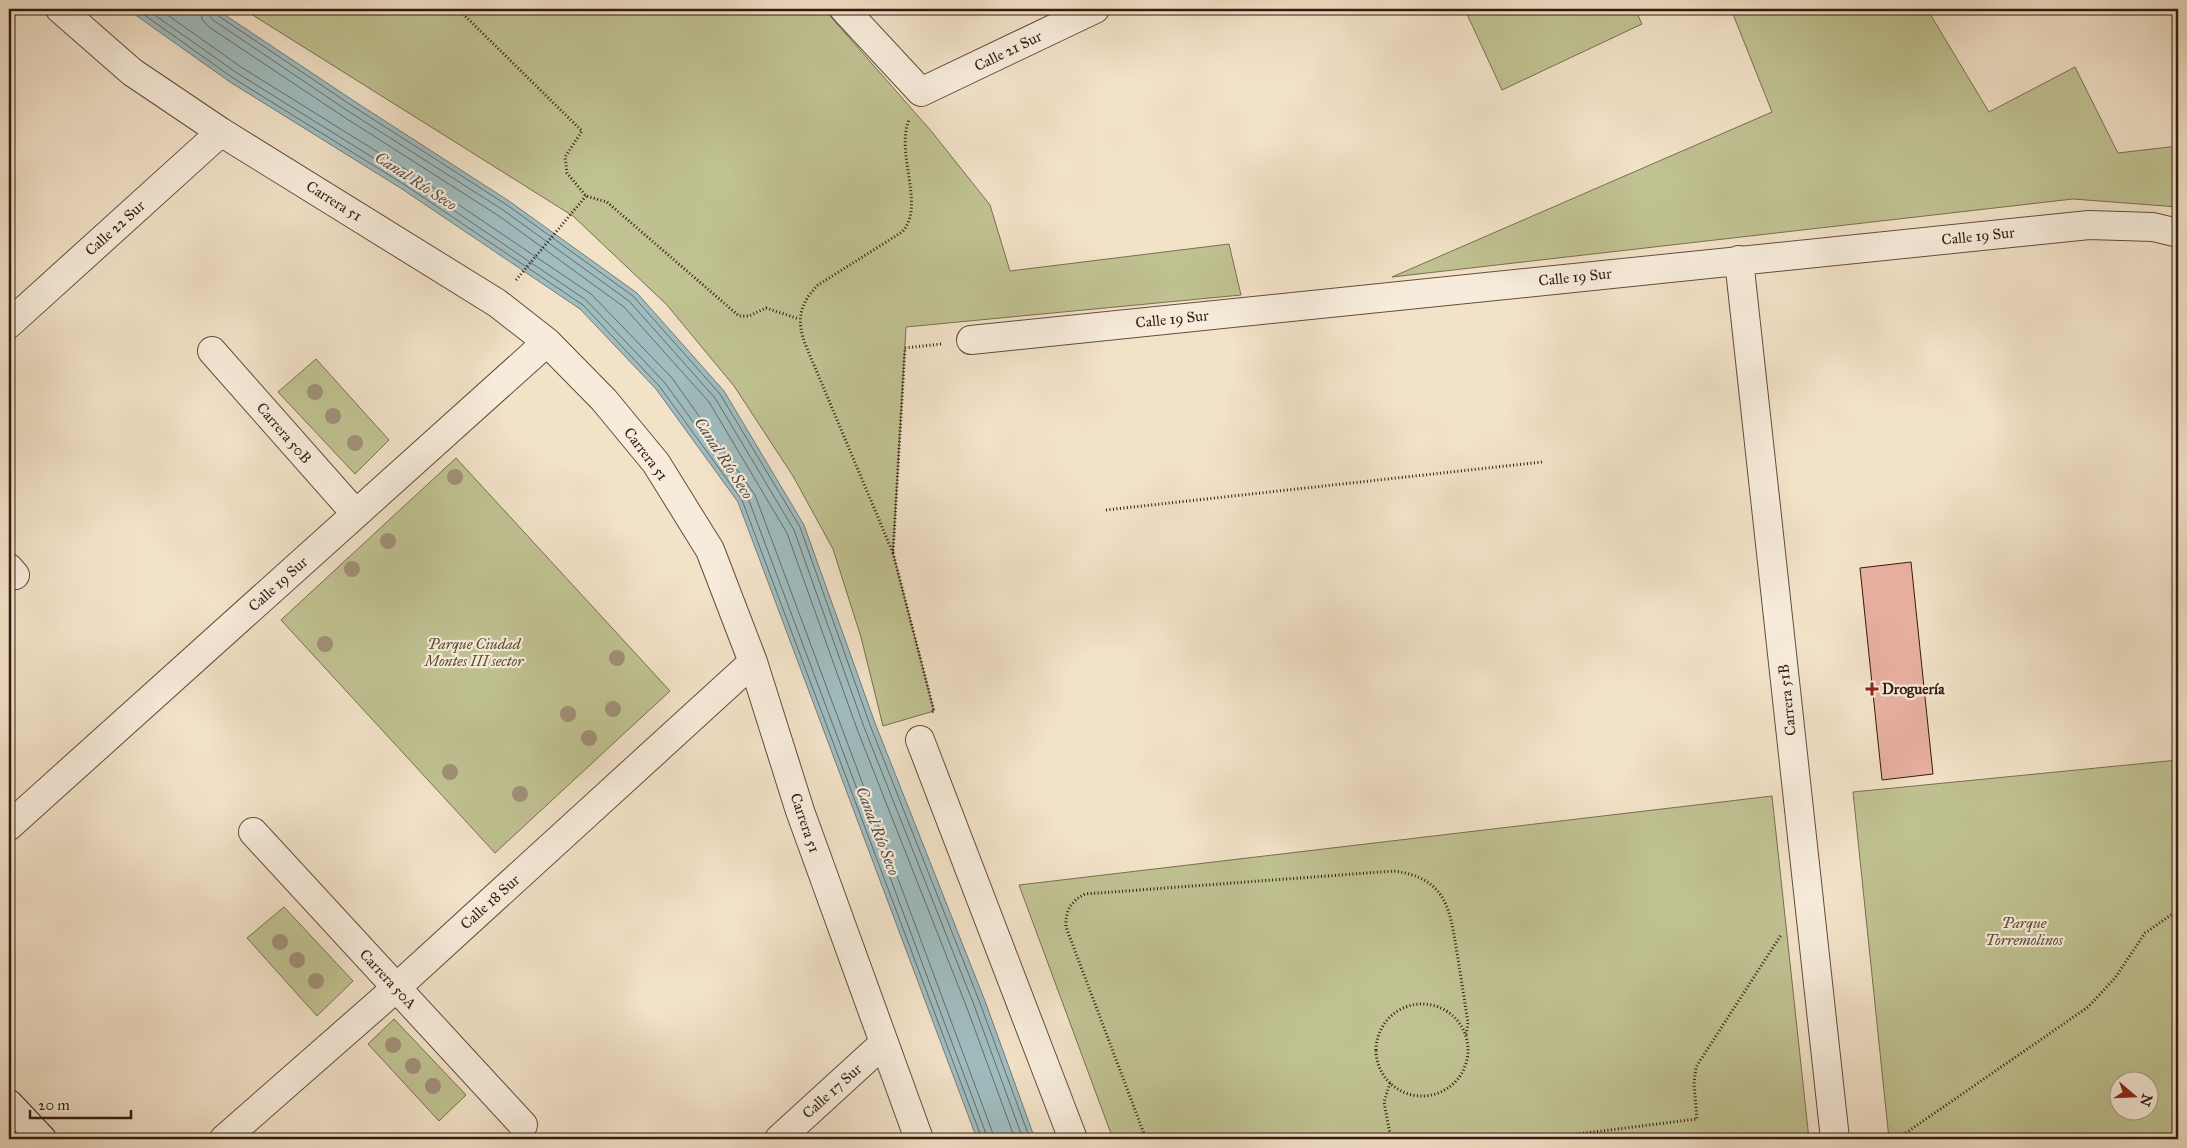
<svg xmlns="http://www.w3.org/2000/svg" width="2187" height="1148" viewBox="0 0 2187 1148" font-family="'IM FELL Great Primer',serif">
	<rect width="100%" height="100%" fill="#f2e2c8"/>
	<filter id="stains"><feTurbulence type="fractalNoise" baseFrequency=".004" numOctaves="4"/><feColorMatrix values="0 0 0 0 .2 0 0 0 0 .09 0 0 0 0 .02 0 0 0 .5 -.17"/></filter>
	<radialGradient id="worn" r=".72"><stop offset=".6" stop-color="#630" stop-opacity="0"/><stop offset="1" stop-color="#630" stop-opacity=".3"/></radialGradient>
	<path fill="#c0c292" stroke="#7a6e50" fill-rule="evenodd" d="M243 9H824L932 132 990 205 1010 271 1229 244 1241 295 906 327 893 553 934 711 883 726 861 637 833 549 793 476 734 386 667 305 573 216Z
		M1472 9H1635L1642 24 1502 90 1466 12Z
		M1731 9H1927L1989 112 2075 67 2118 153 2178 146V207L2073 199 1392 277 1772 112Z
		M316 359 389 440 355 474 278 392Z
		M456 458 670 691 495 853 281 620Z
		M2178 760V1139H1889L1853 792ZM2120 1080H2150V1110H2120Z
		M1772 796 1809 1139H1113L1019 885Z
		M284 907 353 981 317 1016 247 938Z
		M394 1019 466 1095 439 1121 368 1044Z"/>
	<path fill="#9fbcbf" stroke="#747b79" d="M127 9H216L354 101 509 201 637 293 724 391 804 525 875 723 985 1001 1035 1139H977L738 502 656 389 580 309 402 189 230 82Z"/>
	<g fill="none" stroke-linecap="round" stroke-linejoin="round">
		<path stroke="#696b67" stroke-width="1" d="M136 9 233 78 405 185 583 305 660 387 742 500 982 1139
			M146 9 237 73 409 180 586 300 665 383 748 498 988 1139
			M159 9 241 67 413 174 591 294 672 378 755 495 995 1139
			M200 9 202 19 209 27 344 117 499 216 624 307 709 402 787 533 857 729 967 1008 1015 1139
			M208 9 209 15 213 20 348 111 503 210 629 301 715 398 794 530 864 727 974 1005 1023 1139
			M214 9 217 15 351 105 507 205 633 296 720 394 800 527 870 725 980 1003 1030 1139"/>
	</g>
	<path fill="#eab1a1" stroke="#331a0f" d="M1911 562 1933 774 1882 780 1860 568Z"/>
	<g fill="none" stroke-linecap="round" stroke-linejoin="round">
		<defs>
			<path id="minor" d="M60 9 132 72 221 132 497 303 547 342 604 400 656 463 710 550 753 662 800 811 919 1139
				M844 9 921 92 1095 9
				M1739 260 1835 1139
				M9 324 221 132
				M971 340 2089 225 2153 227 2178 233
				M212 351 356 514
				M9 568 15 575
				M920 740 1073 1139
				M9 826 547 342
				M253 832 523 1125
				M224 1139 396 988 753 662
				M779 1139 884 1043"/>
			<path id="secondary" d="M9 1104 42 1139"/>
		</defs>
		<use href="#minor" stroke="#634c3d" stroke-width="30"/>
		<use href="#secondary" stroke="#331a0f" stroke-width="30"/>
		<path stroke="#331a0f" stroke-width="3" stroke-dasharray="1 2.5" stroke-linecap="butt" d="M458 9 582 131 565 157 567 173 586 196 607 202 739 316H749L766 308 799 319
			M516 280 586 196
			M1106 510 1542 462
			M893 553 806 346C796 321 799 304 818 285L902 232C926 207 895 153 909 120
			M932 712 934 711 893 553 905 348 941 344
			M1376 1050a46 46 0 1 1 92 0a46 46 0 1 1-92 0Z
			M1390 1083 1384 1102 1391 1139
			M1146 1139 1066 927C1065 911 1071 901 1085 894L1394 871C1446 878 1450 908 1457 953 1461 976 1464 999 1468 1022L1466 1037
			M1538 1139 1697 1119 1694 1084 1696 1067 1781 935
			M1897 1139 2088 1007 2115 978 2145 933 2178 910"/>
		<use href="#minor" stroke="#f7ecdb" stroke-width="28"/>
		<use href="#secondary" stroke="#f7ecdb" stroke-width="28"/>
	</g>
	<g fill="#a09078">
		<circle cx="315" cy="392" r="8"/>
		<circle cx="333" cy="416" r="8"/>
		<circle cx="355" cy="443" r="8"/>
		<circle cx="455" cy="477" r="8"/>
		<circle cx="388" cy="541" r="8"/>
		<circle cx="352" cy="569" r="8"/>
		<circle cx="325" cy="644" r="8"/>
		<circle cx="617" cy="658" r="8"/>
		<circle cx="613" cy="709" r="8"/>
		<circle cx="568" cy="714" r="8"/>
		<circle cx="589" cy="738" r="8"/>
		<circle cx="450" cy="772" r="8"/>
		<circle cx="520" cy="794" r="8"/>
		<circle cx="280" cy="942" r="8"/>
		<circle cx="297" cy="960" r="8"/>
		<circle cx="316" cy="981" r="8"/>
		<circle cx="393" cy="1045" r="8"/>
		<circle cx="413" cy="1066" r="8"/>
		<circle cx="433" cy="1086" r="8"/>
	</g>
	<path fill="#8f2418" stroke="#f7ecdb" stroke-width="2" d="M1869.5 681.5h5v5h5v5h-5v5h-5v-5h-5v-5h5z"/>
	<g text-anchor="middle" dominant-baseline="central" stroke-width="4.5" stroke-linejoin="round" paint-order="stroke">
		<g font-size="15" fill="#331a0f" stroke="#f7ecdb">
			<text transform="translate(1008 51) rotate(-26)">Calle 21 Sur</text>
			<text transform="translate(334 201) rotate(32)">Carrera 51</text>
			<text transform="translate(115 228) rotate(-42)">Calle 22 Sur</text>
			<text transform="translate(1978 236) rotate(-6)">Calle 19 Sur</text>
			<text transform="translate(1575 277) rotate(-6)">Calle 19 Sur</text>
			<text transform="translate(1172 319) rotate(-6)">Calle 19 Sur</text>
			<text transform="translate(284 433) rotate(49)">Carrera 50B</text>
			<text transform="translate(646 454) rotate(53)">Carrera 51</text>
			<text transform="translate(278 584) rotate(-42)">Calle 19 Sur</text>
			<text transform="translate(1787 700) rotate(-96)">Carrera 51B</text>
			<text transform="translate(805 823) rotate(71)">Carrera 51</text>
			<text transform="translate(490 902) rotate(-42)">Calle 18 Sur</text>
			<text transform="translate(388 979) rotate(47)">Carrera 50A</text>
			<text transform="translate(832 1091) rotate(-42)">Calle 17 Sur</text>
		</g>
		<g font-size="15" font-style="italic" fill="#5d4c36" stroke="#f7ecdb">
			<text x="474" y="644">Parque Ciudad<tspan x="474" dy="17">Montes III sector</tspan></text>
			<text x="2024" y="923">Parque<tspan x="2024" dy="17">Torremolinos</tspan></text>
		</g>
		<g font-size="15" font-weight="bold" fill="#331a0f" stroke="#f7ecdb" text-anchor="start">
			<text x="1882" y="689">Droguería</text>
		</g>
		<g font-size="16" font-style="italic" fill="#534b44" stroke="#f7ecdb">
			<text transform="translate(416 181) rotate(33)">Canal Río Seco</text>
			<text transform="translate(724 458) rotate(57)">Canal Río Seco</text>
			<text transform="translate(878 831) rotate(69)">Canal Río Seco</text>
		</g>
	</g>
	<rect width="2187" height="1148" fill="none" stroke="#f2e2c8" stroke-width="30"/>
	<rect x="10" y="10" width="2167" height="1128" fill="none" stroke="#331a0f" stroke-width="2.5"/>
	<rect x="15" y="15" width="2157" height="1118" fill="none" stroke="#331a0f"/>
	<g transform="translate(2134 1096) rotate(109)"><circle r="24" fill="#f7ecdb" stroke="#a99889"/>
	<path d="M0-4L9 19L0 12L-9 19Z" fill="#8f2418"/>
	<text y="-8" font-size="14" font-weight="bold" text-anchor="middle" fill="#331a0f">N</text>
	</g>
	<path d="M30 1110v8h101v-8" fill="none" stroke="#331a0f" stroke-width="2.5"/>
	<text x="38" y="1110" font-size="15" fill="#331a0f" stroke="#f7ecdb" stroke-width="4" paint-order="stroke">20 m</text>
	<rect width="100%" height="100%" filter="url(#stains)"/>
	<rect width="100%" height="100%" fill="url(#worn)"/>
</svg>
